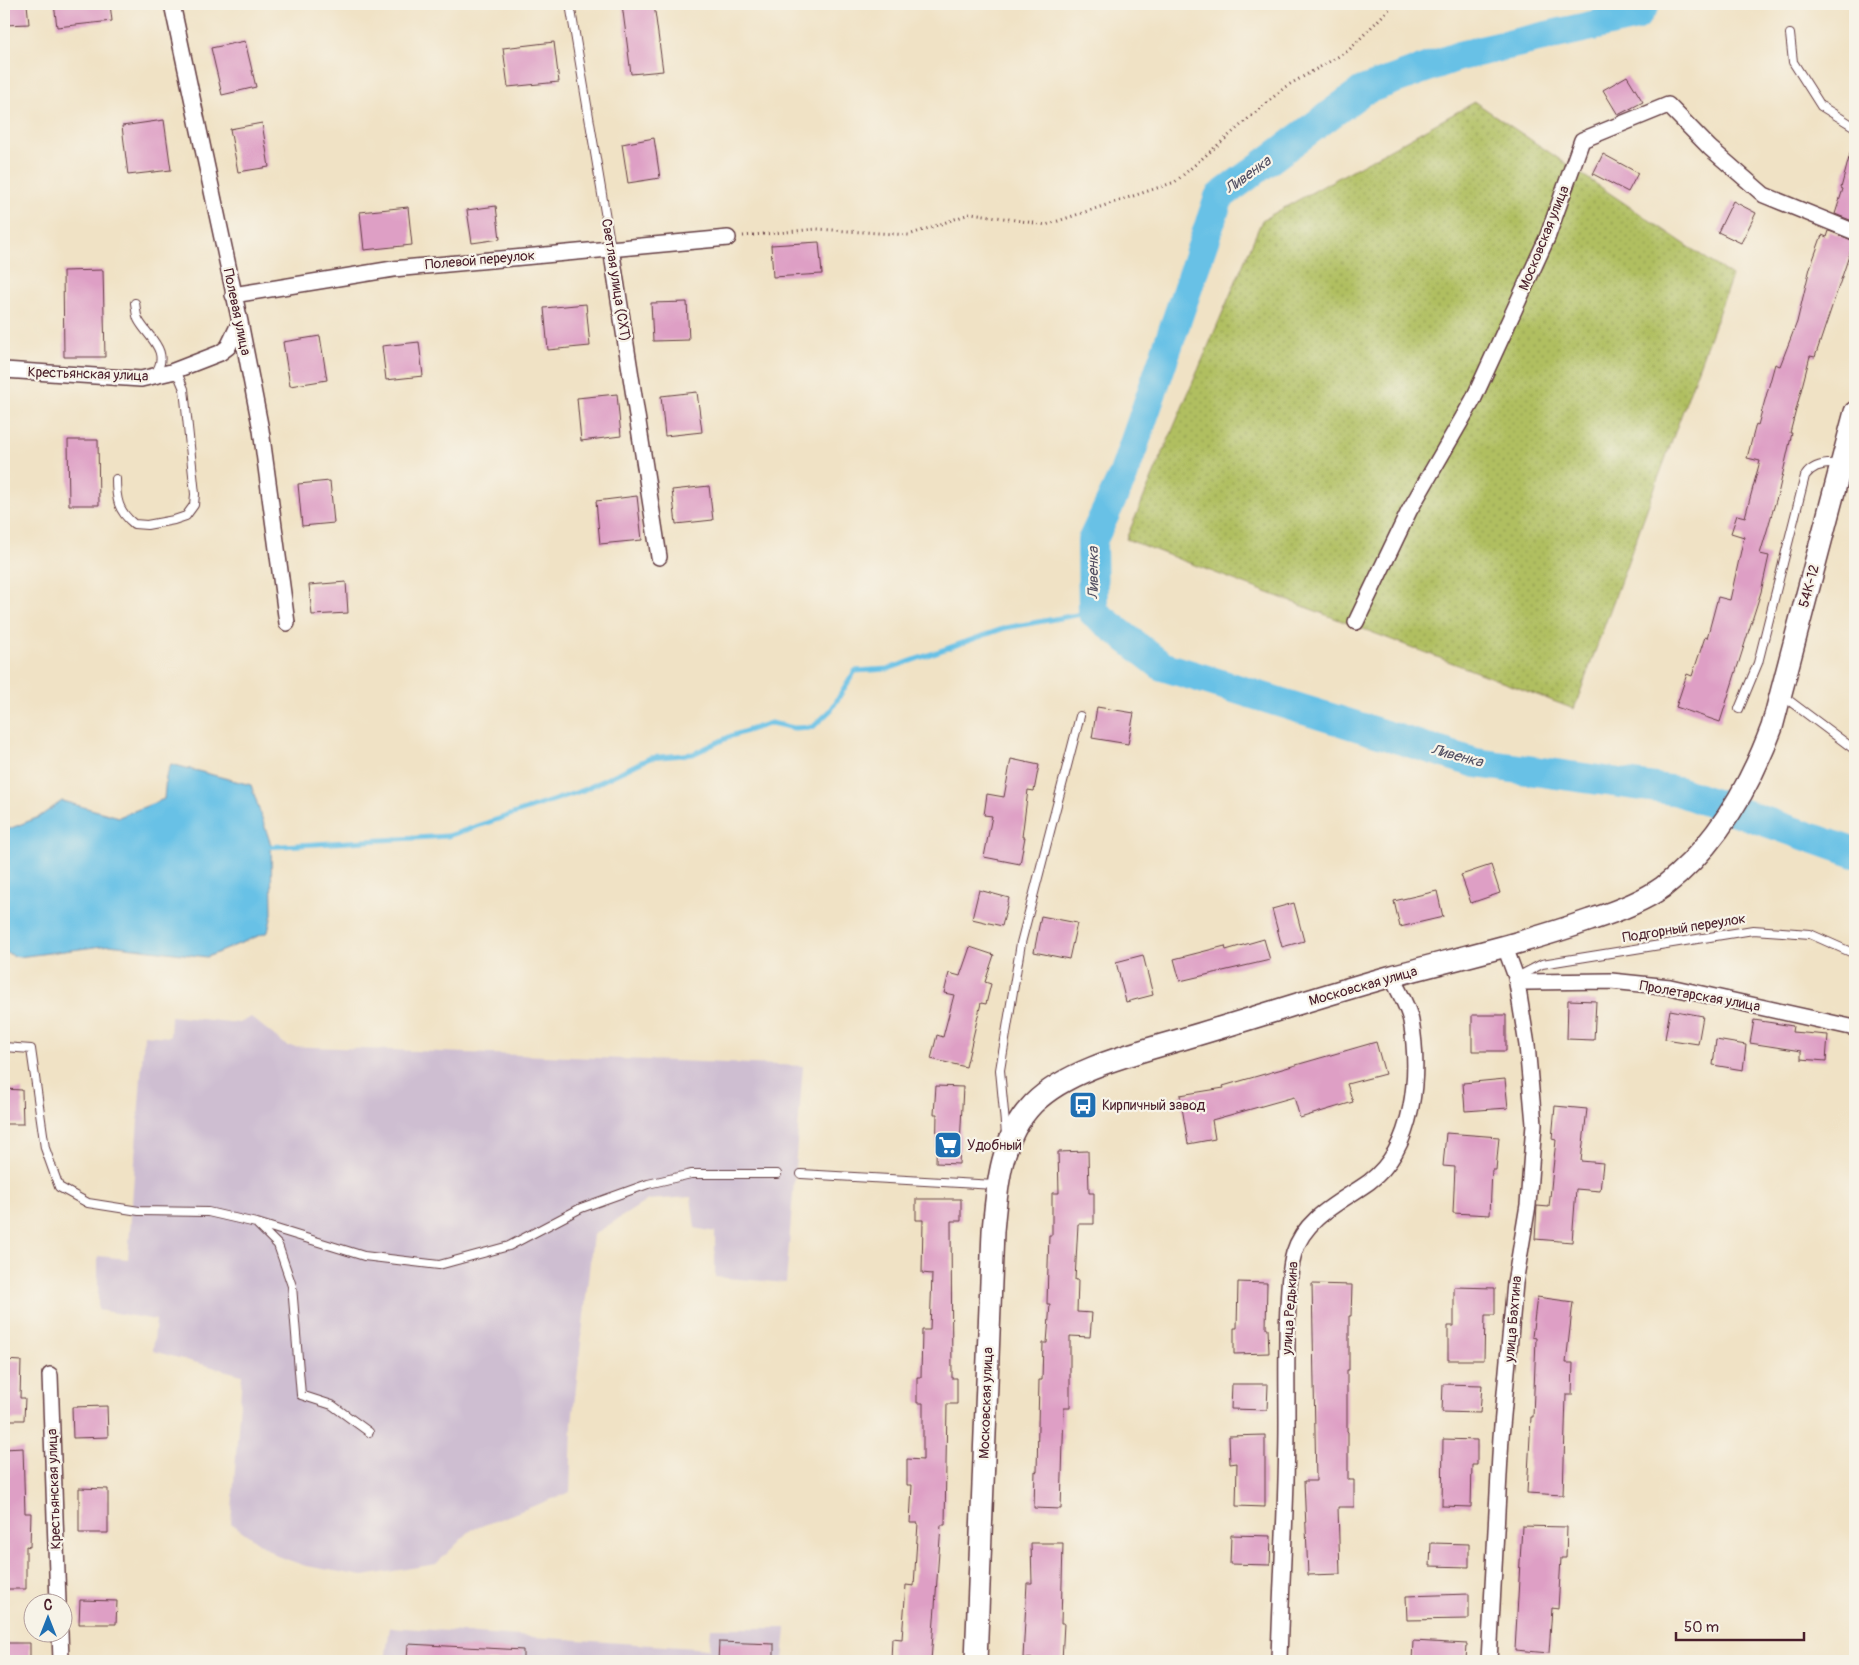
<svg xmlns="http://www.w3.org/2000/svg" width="1859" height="1665" viewBox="0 0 1859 1665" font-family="Pangolin,sans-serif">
	<defs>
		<pattern id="garden-dots" width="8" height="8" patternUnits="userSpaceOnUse" patternTransform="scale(1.25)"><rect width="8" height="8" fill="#b0bf61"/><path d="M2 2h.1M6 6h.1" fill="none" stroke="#919b50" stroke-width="1.8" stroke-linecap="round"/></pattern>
	</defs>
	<rect width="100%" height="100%" fill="#f7f3e8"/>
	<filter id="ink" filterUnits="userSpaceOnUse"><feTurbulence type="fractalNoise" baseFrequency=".02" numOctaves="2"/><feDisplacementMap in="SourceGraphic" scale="10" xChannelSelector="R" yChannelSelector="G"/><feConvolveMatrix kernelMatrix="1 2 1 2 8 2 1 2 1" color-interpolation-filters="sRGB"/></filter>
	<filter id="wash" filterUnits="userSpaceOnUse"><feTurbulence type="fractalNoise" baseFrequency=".0096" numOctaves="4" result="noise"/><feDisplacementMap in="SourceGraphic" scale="20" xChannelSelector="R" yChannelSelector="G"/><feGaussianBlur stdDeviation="1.12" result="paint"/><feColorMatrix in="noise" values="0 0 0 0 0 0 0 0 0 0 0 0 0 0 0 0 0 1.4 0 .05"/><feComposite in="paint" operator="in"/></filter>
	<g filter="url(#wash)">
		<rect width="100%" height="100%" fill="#f0e2c5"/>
		<path fill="#cebed1" d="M171 1016 239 1023 251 1017 287 1046 803 1066 786 1283 715 1277V1232L695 1228 691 1197 648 1200 593 1235 572 1423 570 1492 471 1530 436 1564 363 1576 306 1566 277 1556 231 1523 242 1375 153 1351 156 1320 98 1310V1256L128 1259 144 1035 170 1037Z
			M390 1627 709 1649 711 1628H786L783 1661H385Z"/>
		<path fill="url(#garden-dots)" stroke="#7d6f46" d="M1475 102 1732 276 1574 709 1126 539 1262 220Z"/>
		<path fill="#68c1e6" stroke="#597088" d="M171 764 251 785 271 845 272 914 268 932 207 957 110 945 18 957 4 952V831L39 817 62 801 119 817 164 799 166 777Z"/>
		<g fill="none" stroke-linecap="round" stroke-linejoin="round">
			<path stroke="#68c1e6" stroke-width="5" d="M266 847 448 836 581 791 650 758 693 754 731 736 771 723 794 728 813 727 831 710 855 671 888 669 1005 628 1093 612"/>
			<path stroke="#68c1e6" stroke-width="30" d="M1645 4 1636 16 1459 56 1362 91 1219 197 1123 476 1092 541 1093 612 1162 666 1476 763 1678 791 1855 853"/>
		</g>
		<g id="blocks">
			<path fill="#de9fc5" d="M4 4H27L29 24 4 25Z
				M54 4H110L112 21 57 27Z
				M622 4H654L663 71 631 74Z
				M245 41 256 87 222 95 211 48Z
				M554 42 559 82 508 87 503 48Z
				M1627 76 1643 102 1618 115 1603 90Z
				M164 120 171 170 128 175 122 126Z
				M262 123 269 167 238 172 230 129Z
				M654 138 660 178 628 183 622 144Z
				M1851 150 1855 151V222L1835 214 1843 189 1841 188Z
				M1603 154 1638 173 1628 192 1593 174Z
				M1733 201 1756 213 1741 243 1718 232Z
				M496 206 500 239 472 243 467 210Z
				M408 207 412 245 364 250 360 212Z
				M1829 231 1854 241 1815 357 1810 356 1790 433H1792L1779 490 1760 554 1769 556 1761 592 1720 722 1676 707 1687 674 1692 676 1705 637 1707 638 1718 597 1730 600 1744 537 1731 533 1737 515 1745 517 1760 461 1747 458 1756 424 1758 425 1775 364 1780 366 1797 322 1810 268 1822 235 1827 237Z
				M819 242 822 274 773 277 771 245Z
				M103 270 105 357H64L63 271Z
				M687 302 689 340 653 341 651 303Z
				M586 304 590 346 548 350 544 308Z
				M320 336 327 380 290 386 283 342Z
				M419 342 423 376 386 380 382 346Z
				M697 392 702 432 665 436 661 396Z
				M617 394 621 436 581 441 577 398Z
				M68 440H98L99 505H69Z
				M330 481 334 523 302 526 298 484Z
				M709 486 713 520 676 524 672 490Z
				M637 496 642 540 600 544 596 501Z
				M346 582 348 613 312 615 309 585Z
				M1097 707 1134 713 1128 744 1092 738Z
				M1011 759 1039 765 1034 791 1028 790 1022 837H1025L1020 864 984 857 992 816 984 815 987 794 1004 797Z
				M1491 865 1500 893 1471 903 1461 875Z
				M979 890 1009 898 1002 926 972 919Z
				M1437 891 1443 917 1400 927 1394 901Z
				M1294 903 1304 941 1282 947 1272 909Z
				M1041 916 1077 923 1069 959 1034 952Z
				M1264 939 1270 960 1180 981 1174 959 1225 946 1226 950Z
				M970 947 994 955 985 982 991 984 986 1004 981 1003 966 1067 931 1059 937 1035 943 1037 954 995 944 993 949 973 960 976Z
				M1143 955 1153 995 1126 1002 1116 962Z
				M1568 1000 1596 1001 1594 1040 1567 1039Z
				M1670 1010 1703 1016 1698 1044 1665 1039Z
				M1472 1015H1506V1051H1472Z
				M1754 1020 1793 1026 1792 1032 1828 1035 1826 1061 1801 1059V1051L1750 1043Z
				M1716 1040 1746 1045 1743 1070 1713 1065Z
				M1376 1042 1385 1074 1347 1084 1353 1102 1300 1118 1294 1097 1212 1120 1215 1139 1188 1144 1180 1095 1224 1088 1223 1086Z
				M1505 1079 1508 1108 1465 1111 1463 1083Z
				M936 1086 963 1087 959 1164 936 1163 937 1114H934Z
				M4 1089 22 1090 23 1124H4Z
				M1555 1106 1587 1109 1581 1161 1603 1163 1600 1191 1576 1189 1572 1242 1535 1239 1537 1206 1549 1207 1556 1140 1552 1139Z
				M1446 1133 1499 1137 1496 1170H1492L1490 1215 1453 1213 1455 1167 1443 1166Z
				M1088 1151 1089 1193H1094V1224H1078L1075 1280H1078L1077 1312 1092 1313 1090 1337 1070 1336V1408H1064L1061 1509 1034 1508 1035 1471 1037 1472 1039 1380H1042L1043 1343H1047L1050 1304H1047L1048 1265 1049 1235H1052V1193H1059L1058 1152Z
				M916 1199H961V1221H951L952 1378H957V1404H947L945 1525H941L931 1661H891L892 1638 902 1639 906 1585 914 1586 918 1523H910L912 1485H907V1459L923 1460V1403H917V1377H921L922 1330H930L932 1274 922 1273 923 1220H916Z
				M1238 1282 1267 1283 1266 1328H1268L1269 1353 1234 1354V1328H1237Z
				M1312 1284 1352 1285 1351 1316H1349V1370H1347V1431L1348 1432V1480H1354V1507H1338L1340 1574 1308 1575 1304 1481H1316Z
				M1454 1287 1495 1288V1315H1485L1484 1360H1448V1326H1454Z
				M1537 1297 1573 1302 1566 1363H1573L1572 1395H1566L1563 1495 1527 1493 1531 1417H1533L1536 1338 1532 1337Z
				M4 1360 21 1361 20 1398H25L24 1420H4Z
				M1232 1384H1268L1267 1410 1231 1409Z
				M1443 1384 1482 1385 1480 1413 1442 1412Z
				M107 1406 108 1437 73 1438 72 1407Z
				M1265 1435V1507L1236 1506 1237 1463 1230 1464 1229 1436Z
				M1443 1439 1477 1440V1465H1472L1471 1507 1442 1506Z
				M23 1448 25 1513H31L30 1547 26 1546V1589H4V1449Z
				M79 1488 108 1489V1533H79Z
				M1522 1526 1567 1527 1566 1558H1561L1558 1609 1552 1608 1549 1653 1515 1650Z
				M1231 1535 1271 1536 1270 1565 1230 1564Z
				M1031 1543H1063L1061 1623H1064L1062 1661 1023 1658 1027 1583H1032Z
				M1431 1543 1469 1544V1567L1430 1566Z
				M1469 1594V1619L1407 1620 1406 1596Z
				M80 1600 117 1601 116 1624H79Z
				M1413 1641 1467 1644 1466 1661H1412Z
				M719 1642 774 1644V1661H718Z
				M4 1643H30V1661H4Z
				M408 1644 523 1650V1661H407Z"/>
		</g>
	</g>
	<g filter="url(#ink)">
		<use href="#blocks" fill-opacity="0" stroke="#633c42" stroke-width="1"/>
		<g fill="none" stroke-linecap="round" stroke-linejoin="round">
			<defs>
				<path id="lane" d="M570 4 611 248
					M1790 34 1793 62 1821 106 1855 127
					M135 303C136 308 136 314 138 319 146 336 173 351 154 375
					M116 479C116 499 118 511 134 524L147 525 174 520 186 516 194 505 195 494 184 389 179 377 171 372
					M1783 696 1855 750
					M1739 709 1758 663 1805 476C1816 460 1839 463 1855 467
					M1517 977 1542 964 1753 930 1810 934 1855 954
					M4 1047 31 1049 45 1148 59 1187 88 1203 139 1211 208 1212 256 1223 278 1245 292 1286 301 1395 332 1405 369 1432
					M1006 1134 1000 1070 1021 943 1080 716
					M801 1174 995 1185
					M257 1223 364 1256 439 1265 509 1246 581 1208 648 1184 691 1174H777"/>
				<path id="street" d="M172 4 240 322 261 430 287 623
					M611 248 659 557
					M233 295 393 269 728 238
					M4 370 141 379 171 372 220 353 228 347 240 322
					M1356 622 1409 511 1473 400 1547 238 1582 140 1668 105 1710 148 1764 195 1855 232
					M1505 947 1516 977 1528 982 1611 981 1670 987 1855 1028
					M50 1375 58 1602
					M60 1632 61 1661
					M1279 1661C1281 1582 1287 1503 1287 1423 1287 1384 1286 1345 1288 1306 1289 1289 1289 1270 1294 1253 1305 1217 1341 1202 1369 1182 1415 1148 1420 1073 1411 1021 1408 1006 1398 990 1391 976
					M1489 1661 1501 1437 1515 1283 1528 1205 1534 1124 1527 1045 1516 977"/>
				<path id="secondary" d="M976 1661 993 1231C997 1187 1000 1138 1033 1104 1070 1067 1141 1052 1189 1037 1257 1017 1324 995 1392 976 1458 958 1525 943 1590 920 1615 912 1642 902 1663 887 1716 846 1749 789 1772 727L1855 412"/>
			</defs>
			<use href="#lane" stroke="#633c42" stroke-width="10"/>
			<use href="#street" stroke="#633c42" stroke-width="18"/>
			<use href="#secondary" stroke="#633c42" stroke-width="24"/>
			<path stroke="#633c42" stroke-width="3" stroke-dasharray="1 4" stroke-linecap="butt" d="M743 236 817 229 909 235 972 213 1046 225 1175 182 1285 87 1348 51 1394 4"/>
			<use href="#lane" stroke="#fff" stroke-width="8"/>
			<use href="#street" stroke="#fff" stroke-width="15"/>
			<use href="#secondary" stroke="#fff" stroke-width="21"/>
		</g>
	</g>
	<defs>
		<symbol id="bus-square" viewBox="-11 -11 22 22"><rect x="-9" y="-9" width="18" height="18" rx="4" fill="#1f6fb2" stroke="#f7f3e8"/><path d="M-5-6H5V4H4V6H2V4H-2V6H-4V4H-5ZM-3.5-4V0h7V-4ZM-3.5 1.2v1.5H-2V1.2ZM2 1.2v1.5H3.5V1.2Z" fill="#fff"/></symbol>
		<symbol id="supermarket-square" viewBox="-11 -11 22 22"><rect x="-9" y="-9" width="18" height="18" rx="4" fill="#1f6fb2" stroke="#f7f3e8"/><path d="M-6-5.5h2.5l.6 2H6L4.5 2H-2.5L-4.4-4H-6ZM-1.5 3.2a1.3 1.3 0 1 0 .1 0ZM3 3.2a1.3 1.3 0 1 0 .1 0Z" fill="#fff"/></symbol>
	</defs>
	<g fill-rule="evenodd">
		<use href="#bus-square" x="1067" y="1089" width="32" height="32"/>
		<use href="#supermarket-square" x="932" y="1129" width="32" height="32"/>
	</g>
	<g text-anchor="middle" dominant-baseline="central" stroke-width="4.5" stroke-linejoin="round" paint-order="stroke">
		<g font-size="14" fill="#4a1f2b" stroke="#f7f3e8">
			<text transform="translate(1544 238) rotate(-68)">Московская улица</text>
			<text transform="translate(480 260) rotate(-5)">Полевой переулок</text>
			<text transform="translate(616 280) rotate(81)">Светлая улица (СХТ)</text>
			<text transform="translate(237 312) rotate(78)">Полевая улица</text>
			<text transform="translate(88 374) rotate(2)">Крестьянская улица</text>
			<text transform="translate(1809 586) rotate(-75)">54K-12</text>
			<text transform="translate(1684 928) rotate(-9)">Подгорный переулок</text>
			<text transform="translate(1363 986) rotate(-16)">Московская улица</text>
			<text transform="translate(1700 996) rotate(10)">Пролетарская улица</text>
			<text transform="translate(1290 1308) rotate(-86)">улица Редькина</text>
			<text transform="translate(1513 1319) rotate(-85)">улица Бахтина</text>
			<text transform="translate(986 1403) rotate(-88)">Московская улица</text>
			<text transform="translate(54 1489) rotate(-92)">Крестьянская улица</text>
		</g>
		<g font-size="14" fill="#4a1f2b" stroke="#f7f3e8" text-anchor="start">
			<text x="1102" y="1105">Кирпичный завод</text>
			<text x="967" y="1145">Удобный</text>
		</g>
		<g font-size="15" font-style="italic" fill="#535063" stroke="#f7f3e8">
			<text transform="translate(1248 175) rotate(-36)">Ливенка</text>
			<text transform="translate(1093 573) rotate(-90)">Ливенка</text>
			<text transform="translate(1457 756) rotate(15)">Ливенка</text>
		</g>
	</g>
	<rect width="1859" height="1665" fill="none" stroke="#f7f3e8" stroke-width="20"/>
	<g transform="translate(48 1618)"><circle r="24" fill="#f7f3e8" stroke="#b29e9c"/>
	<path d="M0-4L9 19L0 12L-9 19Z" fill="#1f6fb2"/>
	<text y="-8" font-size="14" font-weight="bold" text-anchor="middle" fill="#4a1f2b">С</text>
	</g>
	<path d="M1676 1632v8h128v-8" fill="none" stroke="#4a1f2b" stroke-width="2.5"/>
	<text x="1684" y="1632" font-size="15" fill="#4a1f2b" stroke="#f7f3e8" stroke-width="4" paint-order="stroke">50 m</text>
</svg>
